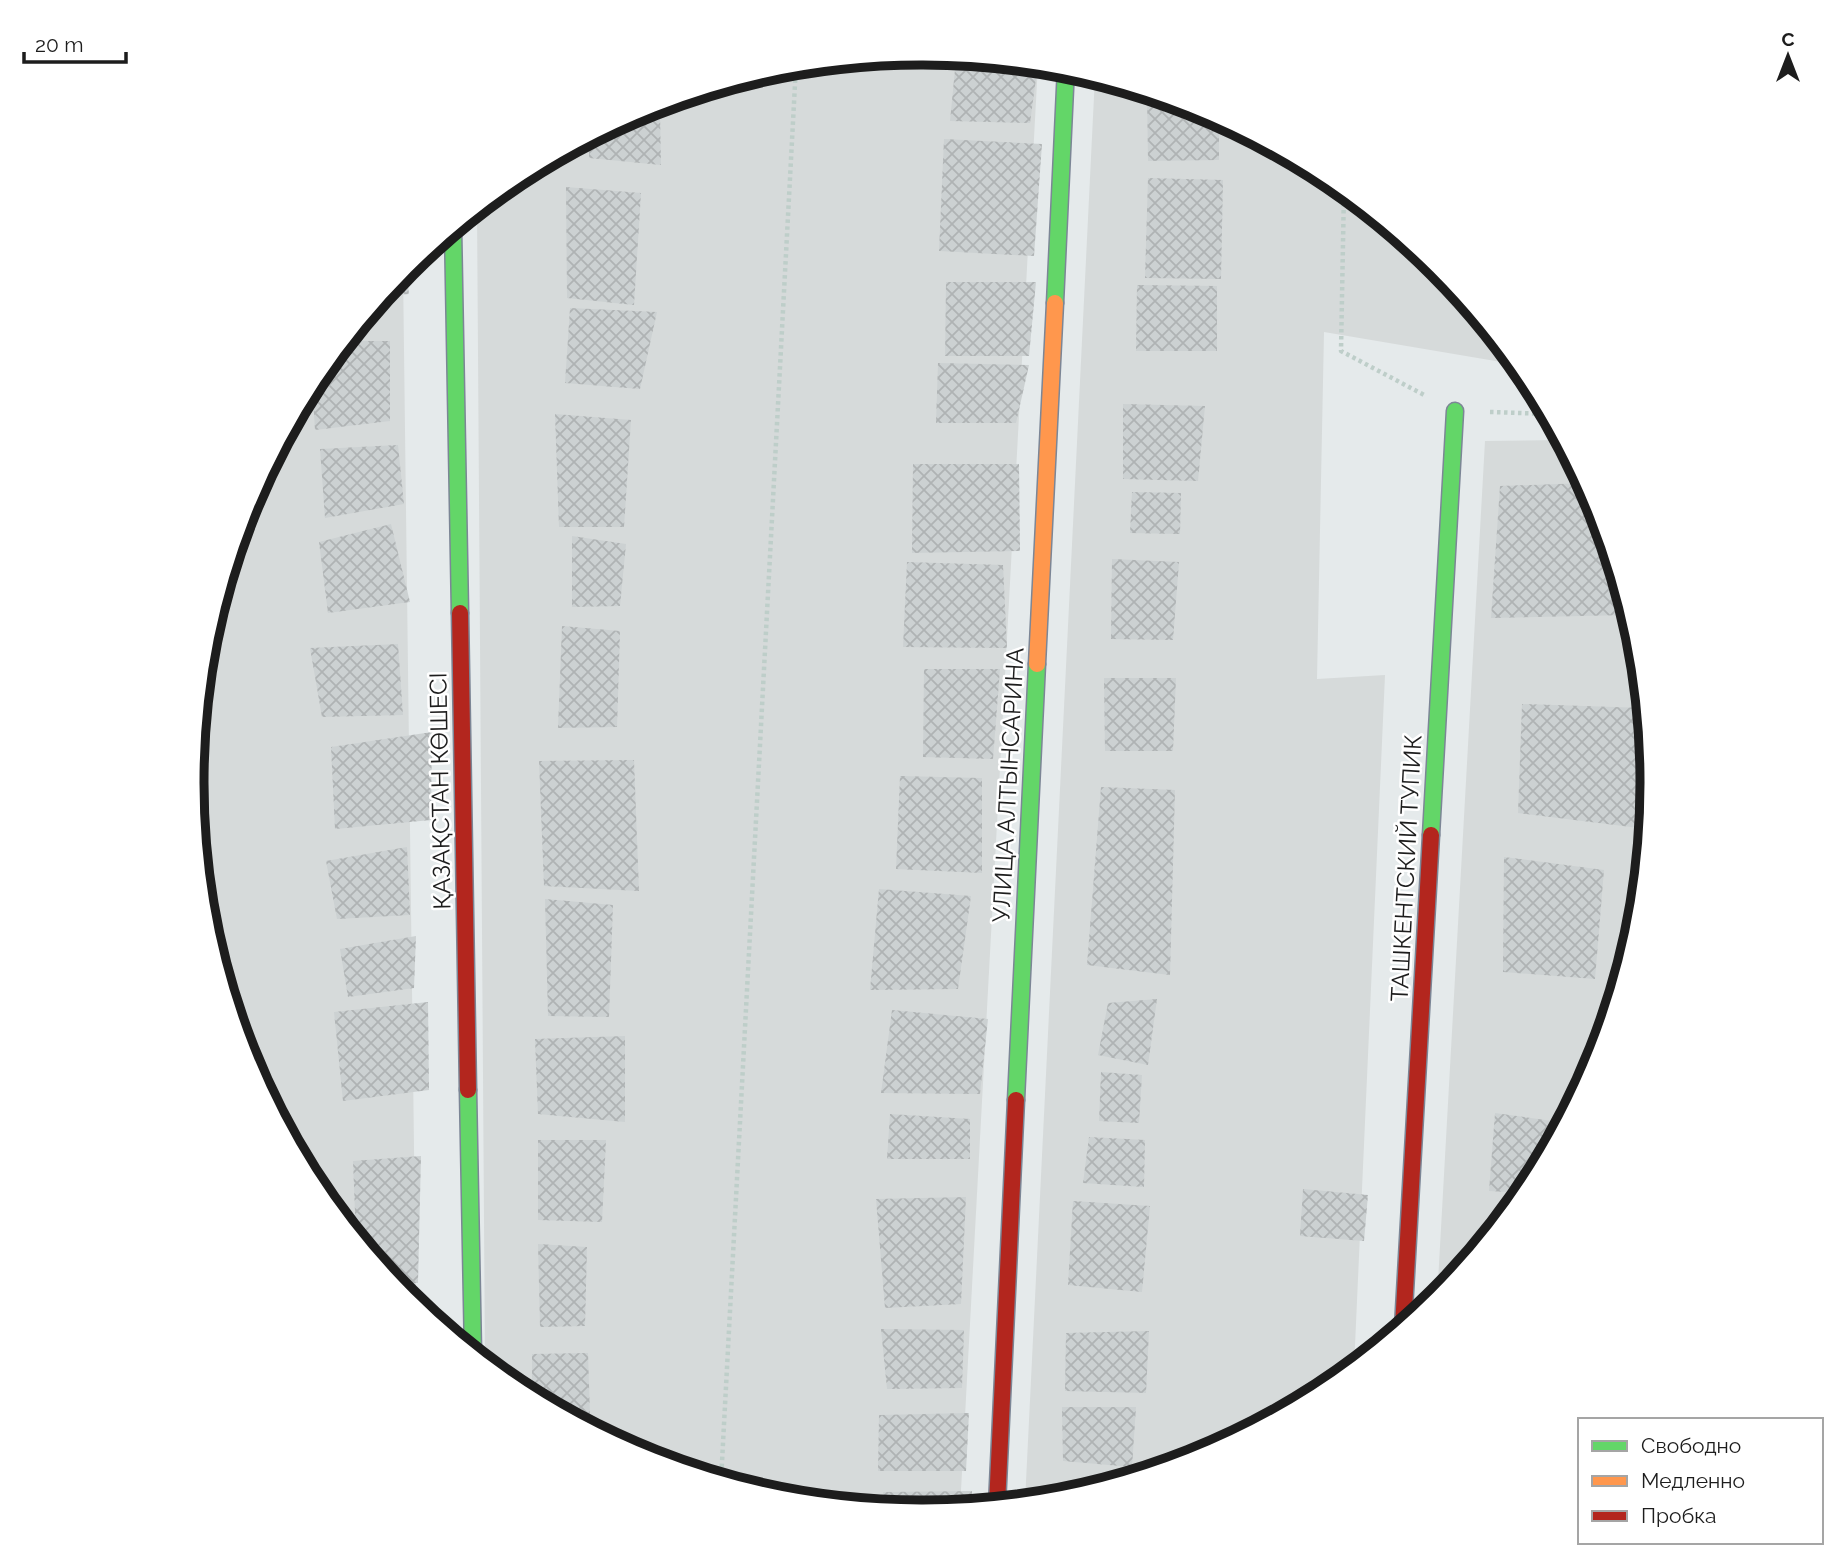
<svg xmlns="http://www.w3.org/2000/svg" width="1844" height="1565" viewBox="0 0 1844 1565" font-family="Raleway,sans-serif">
	<defs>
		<pattern id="building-cross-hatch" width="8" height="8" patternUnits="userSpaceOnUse" patternTransform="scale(1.75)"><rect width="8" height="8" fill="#ccd1d2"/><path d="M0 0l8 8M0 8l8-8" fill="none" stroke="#afb3b4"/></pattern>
	</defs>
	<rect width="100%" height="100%" fill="#e5eaeb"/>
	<path fill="#d6dada" d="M922 53 1038 64 960 1509 922 1512 779 1498 642 1457 516 1389 485 1364 477 208 517 175 643 108 780 66Z
		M1095 76 1202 108 1328 176 1438 267 1519 365 1324 332 1317 679 1385 675 1354 1368 1327 1390 1201 1457 1064 1499 1025 1502Z
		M403 270 416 1307 406 1298 315 1188 247 1061 206 925 192 782 206 640 248 503 315 377Z
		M1563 440 1597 504 1638 640 1652 783 1638 925 1596 1062 1529 1188 1437 1300 1485 441Z"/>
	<path fill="url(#building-cross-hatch)" d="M980 58 1038 64 1030 123 950 121 956 59Z
		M1147 92 1202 108 1219 117V160L1148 161Z
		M637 111 660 113 661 165 589 158V137Z
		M944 139 1042 144 1034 256 939 251Z
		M1148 178 1223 180 1221 279 1145 278Z
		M566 187 641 193 634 305 567 298Z
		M406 266 409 294 381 296Z
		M946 282H1036L1029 356H945Z
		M1137 285 1217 286V351H1136Z
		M570 308 657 312 640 389 565 383Z
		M345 341H390V421L315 430 312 383Z
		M938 363 1029 365 1016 423H936Z
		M1123 404 1205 406 1198 481 1123 479Z
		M555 414 631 420 624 527H559Z
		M398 445 404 504 325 518 320 449Z
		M913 464H1019L1020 551 912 553Z
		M1586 483 1597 504 1630 615 1491 618 1500 486Z
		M1132 492 1181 493 1180 534 1130 533Z
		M391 524 410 602 328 613 319 542Z
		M572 536 626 544 620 606 572 607Z
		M1112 559 1179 562 1173 640 1111 639Z
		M907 562 1003 565 1007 648 903 647Z
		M562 626 620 631 617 727 558 728Z
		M398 644 403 715 322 717 310 648Z
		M924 669H1000L993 759 923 757Z
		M1104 678H1176L1173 751H1105Z
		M1522 704 1645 708 1652 783 1647 829 1518 813Z
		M432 732 431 820 335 829 331 747Z
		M634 760 639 891 544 886 539 761Z
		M900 776 982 778V873L896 869Z
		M1101 787 1175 790 1170 975 1087 965Z
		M407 847 410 915 337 919 326 861Z
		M1504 857 1604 870 1595 979 1503 972Z
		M879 889 971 896 958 989 870 990Z
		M545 899 613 905 609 1017 548 1016Z
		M416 936 414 988 348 997 340 949Z
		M1157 999 1148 1065 1098 1055 1108 1003Z
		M428 1002 429 1090 343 1101 334 1012Z
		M892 1010 988 1019 980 1094 881 1093Z
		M625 1036V1122L538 1114 535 1039Z
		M1101 1072 1142 1075 1139 1123 1099 1121Z
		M1495 1113 1559 1122 1557 1136 1525 1193 1489 1191Z
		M890 1114 970 1119V1159H887Z
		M1089 1137 1145 1140 1144 1187 1083 1183Z
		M538 1140H606L602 1222 538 1220Z
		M421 1156 418 1283H393L356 1238 353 1161Z
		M1303 1189 1368 1195 1364 1241 1300 1236Z
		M966 1197 961 1304 885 1308 876 1199Z
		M1073 1201 1150 1206 1142 1292 1068 1285Z
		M538 1244 587 1247 585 1326 540 1327Z
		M881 1329 964 1330 962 1388 887 1389Z
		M1149 1331 1146 1393 1065 1391 1066 1333Z
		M588 1353 590 1416 565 1415 532 1398V1354Z
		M1062 1407H1136L1132 1467 1063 1461Z
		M969 1413 966 1471H878L879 1415Z
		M972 1491V1508L922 1512 885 1509 883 1492Z"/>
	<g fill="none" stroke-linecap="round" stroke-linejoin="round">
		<defs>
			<path id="fast" d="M453 228 460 613
				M1055 303 1066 67
				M1431 835 1455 411
				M468 1090 473 1354
				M1016 1100 1037 664"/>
			<path id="slow" d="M1037 664 1055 303"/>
			<path id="jam" d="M460 613 468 1090
				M1403 1327 1431 835
				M997 1505 1016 1100"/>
		</defs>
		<use href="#fast" stroke="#7c8696" stroke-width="19"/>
		<use href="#slow" stroke="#7c8696" stroke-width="19"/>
		<use href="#jam" stroke="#7c8696" stroke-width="19"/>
		<path stroke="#becec9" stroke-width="4.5" stroke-dasharray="3.5 3.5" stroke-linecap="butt" d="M1344 189 1341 351 1426 396
			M1490 412 1549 414
			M721 1481 796 65"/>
		<use href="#fast" stroke="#63d668" stroke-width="16"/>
		<use href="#slow" stroke="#ff974d" stroke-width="16"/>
		<use href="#jam" stroke="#b3261e" stroke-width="16"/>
	</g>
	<g text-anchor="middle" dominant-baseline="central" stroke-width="5" stroke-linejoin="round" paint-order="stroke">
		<g font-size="24" fill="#1d1d1d" stroke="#fff">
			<text transform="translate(1008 785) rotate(-87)">УЛИЦА АЛТЫНСАРИНА</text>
			<text transform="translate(440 791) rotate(-91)">ҚАЗАҚСТАН КӨШЕСІ</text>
			<text transform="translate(1406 868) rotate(-87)">ТАШКЕНТСКИЙ ТУПИК</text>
		</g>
	</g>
	<path d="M0 0H1844V1565H0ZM921 65H923A717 717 0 0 1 1640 782V783A717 717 0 0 1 923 1500H921A717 717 0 0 1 204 783V782A717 717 0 0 1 921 65Z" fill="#fff" fill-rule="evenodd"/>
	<path fill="none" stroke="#1d1d1d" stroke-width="9" d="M921 65H923A717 717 0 0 1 1640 782V783A717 717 0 0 1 923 1500H921A717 717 0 0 1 204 783V782A717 717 0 0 1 921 65Z"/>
	<rect x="1578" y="1418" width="245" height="126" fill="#ffffff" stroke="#a5a5a5" stroke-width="2"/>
	<rect x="1592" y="1441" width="35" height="10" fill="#63d668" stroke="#a5a5a5" stroke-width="2"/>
	<text x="1641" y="1453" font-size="21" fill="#1d1d1d">Свободно</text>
	<rect x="1592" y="1476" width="35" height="10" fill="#ff974d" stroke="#a5a5a5" stroke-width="2"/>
	<text x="1641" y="1488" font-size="21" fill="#1d1d1d">Медленно</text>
	<rect x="1592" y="1511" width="35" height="10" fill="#b3261e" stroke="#a5a5a5" stroke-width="2"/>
	<text x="1641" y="1523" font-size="21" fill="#1d1d1d">Пробка</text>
	<g transform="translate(1788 56)" stroke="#ffffff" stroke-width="5" paint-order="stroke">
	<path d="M0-5L12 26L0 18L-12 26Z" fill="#1d1d1d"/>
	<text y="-10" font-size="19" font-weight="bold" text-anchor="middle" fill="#1d1d1d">С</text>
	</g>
	<path d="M24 52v10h102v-10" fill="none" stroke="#1d1d1d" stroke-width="3.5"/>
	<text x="35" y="52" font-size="21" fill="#1d1d1d" stroke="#ffffff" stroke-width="5" paint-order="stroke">20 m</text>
</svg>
